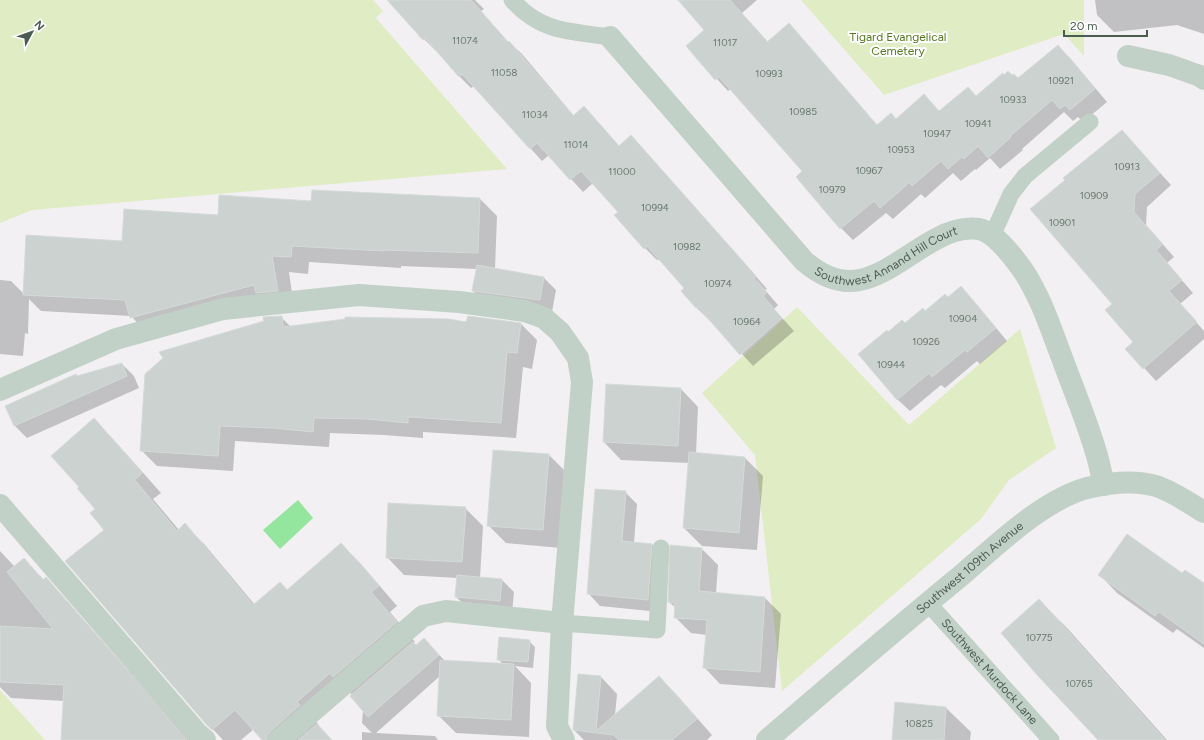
<svg xmlns="http://www.w3.org/2000/svg" width="1204" height="740" viewBox="0 0 1204 740" font-family="Figtree,sans-serif">
	<rect width="100%" height="100%" fill="#f2f0f3"/>
	<path fill="#e0ecc3" d="M0 0H373L383 11 376 18 507 169 32 210 0 223Z
		M801 0H1084V56L1064 34 884 95Z
		M797 307 909 425 1020 329 1056 448 1009 480 981 519 782 691 755 455 702 393Z
		M0 690 45 740H0Z"/>
	<path fill="#94e59d" d="M298 500 313 518 280 549 263 530Z"/>
	<path fill="#0003" d="M402 0H475L484 9 481 11 509 43V42L522 54 574 116 584 108 620 147 631 137 643 149 767 289 765 290 778 305 774 309 794 331 753 366 710 319 709 320 697 308 682 291 685 288 659 259 657 260 645 248 616 215 619 212 593 183 583 192 549 155 542 161 474 86 471 88 459 76 437 51H436L424 39 395 7Z
		M679 0H757L742 13 768 42 878 126 891 114 897 120 940 112 976 97 1004 76 1018 79 1058 46 1070 58 1107 102 1083 122 1078 117 1073 121 1064 112 1022 149 1023 150 1000 169 990 158 976 170 975 169 961 181 953 173 925 198 921 194 893 219 886 213 853 240 841 228 797 177 804 171 731 89 728 91 687 46 705 30Z
		M1095 0H1204V34L1177 25 1114 32 1097 15Z
		M1122 131 1171 185 1147 207 1146 225 1174 257 1167 263 1193 293 1180 304 1204 331V339L1156 381 1127 349 1135 342 1113 304Z
		M480 199 497 216 495 269 544 278 556 290 552 312 485 303 473 291 477 269 401 266V268L309 262 308 274 289 272 294 308 274 310 148 334 131 316 41 311 29 299 28 334 25 333 23 356 0 354V280L11 281 24 294 123 242 219 216 312 202Z
		M961 288 973 300 1007 341 980 364 977 361 945 388 941 385 910 411 897 399 889 333 906 324 948 299Z
		M281 317 291 327 467 323 468 317 521 324 537 340 532 369 523 367 516 438 423 432V438L384 435 330 433 329 447 235 441 233 471 157 466 141 450Z
		M122 364 134 376 139 388 27 438 15 426 6 406 77 377Z
		M681 389 698 407 696 454 745 458 763 476 757 550 702 546 684 528 689 463 621 460 604 442Z
		M94 420 113 439 161 493 153 499 179 530 185 525 204 544 255 605 280 583 288 590 341 544 360 563 397 606 390 612 415 642 413 643 416 646 424 639 445 661 503 664 498 659 529 641 535 647 533 668 515 666 531 683 529 737 456 733 438 715 440 676 376 733 435 736 438 740H362V732L372 733 362 723 363 710 349 691 315 721 319 725 318 726 332 740H263L254 729 241 740H223L207 723 105 530 96 509Z
		M549 455 567 473 561 548 506 543 488 525Z
		M625 492 637 504 634 543 652 544 664 557 660 612 600 606 588 593Z
		M465 508 483 526 480 578 502 580 514 592 512 613 469 609 456 597 458 578 404 575 387 557Z
		M702 549 718 565 716 593 765 598 781 614 775 688 720 684 704 667 707 635 691 633 675 617 676 608 669 602Z
		M0 551 15 567 24 559 44 580 46 579 62 595 189 740H62L64 701 11 698 0 687Z
		M1100 575H1182L1204 584V648L1177 629 1173 633 1117 593Z
		M1039 600 1068 629 1167 740H1100Z
		M601 677 617 694 615 715 659 677 675 693 712 735 707 740H584L574 730Z
		M946 708 971 732 970 740H893Z"/>
	<path fill="#cbd2cf" stroke="#d5dbd9" d="M387 0H471L508 42 509 41 573 116 584 106 619 146 631 135 756 276 754 278 767 292 763 296 782 318 740 355 698 307 696 308 681 291 684 288 647 246 644 249 614 215 618 212 581 171 570 180 537 143 530 149 462 74 459 77 425 38 423 40Z
		M678 0H730L767 42 789 23 877 125 891 113 896 119 924 94 939 111 968 87 976 96 1003 73 1004 75 1008 71 1012 75 1014 74 1018 78 1058 45 1095 89 1070 110 1065 105 1060 109 1052 100 1010 136 1011 137 988 158 978 146 964 159 962 157 948 169 941 161 912 186 909 183 880 208 874 201 840 229 796 177 802 171 719 77 715 80 686 46 704 30Z
		M1122 130 1160 173 1135 194 1134 212 1162 245 1156 250 1182 280 1169 291 1197 322 1143 369 1125 349 1133 342 1105 310 1112 304 1030 209 1065 180 1063 178Z
		M312 190 480 198 478 253 384 250V251L292 246 291 257 272 256 278 291 256 293 254 285 130 318 125 300 23 295 26 235 122 241 124 209 218 215 219 195 311 201Z
		M477 265 544 277 540 300 472 291Z
		M961 286 996 328 967 352 965 350 932 377 929 373 897 400 858 354 887 330 888 332 902 320 905 323 923 308 925 311 945 294 948 297Z
		M282 316 283 327 345 319V317L449 319 466 322 468 316 521 323 517 353 507 352 501 423 408 417V423L367 419 314 418 313 432 273 428 220 426 218 456 140 451 145 374 163 358 159 352 264 321 263 317Z
		M122 363 127 376 14 426 5 406 76 374 77 376Z
		M606 384 681 388 678 446 603 442Z
		M94 418 142 473 135 480 177 531 185 523 253 605 280 582 287 590 341 543 379 586 371 592 397 622 333 677 330 673 297 702 300 705 271 731 267 736V740H262L235 710 212 730 206 724 65 561 104 530 90 513 95 509 77 488 79 487 51 456Z
		M493 450 549 454 543 530 487 526Z
		M689 452 745 457 739 533 683 528Z
		M595 489 626 491 622 541 652 544 648 600 587 594Z
		M388 503 466 507 462 562 386 558Z
		M1127 534 1182 573 1185 570 1204 583V644L1159 612 1155 616 1098 575Z
		M670 545 702 548 699 591 765 597 760 672 703 668 707 620 674 618 675 603 668 602Z
		M24 558 43 580 46 577 187 740H61L64 685 0 682V626L53 629 7 572Z
		M457 575 502 579 500 601 455 597Z
		M1039 599 1076 640 1165 740H1098L1038 676 1001 633Z
		M499 637 530 640 528 662 497 660Z
		M424 638 439 655 368 717 350 696 413 642 416 645Z
		M440 660 514 664 511 720 437 716Z
		M578 674 601 676 596 731 659 676 697 719 672 740H619L614 735 573 730Z
		M895 702 946 707 944 740H892Z
		M317 724 332 740H298Z"/>
	<g fill="none" stroke-linecap="round" stroke-linejoin="round">
		<g stroke="#c2d1c8" stroke-width="17">
			<path d="M512 0C542 33 569 31 610 37"/>
			<path d="M992 236 1011 194 1025 176 1090 122"/>
			<path id="s1" d="M928 603 1051 740"/>
			<path d="M562 623 657 630 661 548"/>
		</g>
		<g stroke="#c2d1c8" stroke-width="22">
			<path id="s2" d="M610 37 804 261C857 307 890 263 938 238 951 231 964 227 979 229 995 232 1015 259 1024 272 1041 298 1051 329 1062 358 1073 388 1086 419 1095 449 1099 461 1101 473 1104 485"/>
			<path d="M1128 56 1169 65 1200 76 1204 79"/>
			<path d="M0 390 116 339 223 309 359 295 459 302 525 311 544 318 560 332 578 358 582 382 562 623 557 726 564 740"/>
			<path d="M0 505 197 733 205 740"/>
			<path d="M279 740 423 616 446 611 562 623"/>
			<path id="s3" d="M767 740C832 684 897 628 963 574 998 544 1043 500 1087 488 1108 483 1134 480 1156 486 1170 490 1191 504 1204 512"/>
		</g>
	</g>
	<g text-anchor="middle" dominant-baseline="central" stroke-width="4" stroke-linejoin="round" paint-order="stroke">
		<g font-size="10" fill="#6a7a70">
			<text x="465" y="40">11074</text>
			<text x="725" y="42">11017</text>
			<text x="504" y="72">11058</text>
			<text x="769" y="73">10993</text>
			<text x="1061" y="80">10921</text>
			<text x="1013" y="99">10933</text>
			<text x="803" y="111">10985</text>
			<text x="535" y="114">11034</text>
			<text x="978" y="123">10941</text>
			<text x="937" y="133">10947</text>
			<text x="576" y="144">11014</text>
			<text x="901" y="149">10953</text>
			<text x="1127" y="166">10913</text>
			<text x="869" y="170">10967</text>
			<text x="622" y="171">11000</text>
			<text x="832" y="189">10979</text>
			<text x="1094" y="195">10909</text>
			<text x="655" y="207">10994</text>
			<text x="1062" y="222">10901</text>
			<text x="687" y="246">10982</text>
			<text x="718" y="283">10974</text>
			<text x="963" y="318">10904</text>
			<text x="747" y="321">10964</text>
			<text x="926" y="341">10926</text>
			<text x="891" y="364">10944</text>
			<text x="1039" y="637">10775</text>
			<text x="1079" y="683">10765</text>
			<text x="919" y="723">10825</text>
		</g>
		<g font-size="12" fill="#54781f" stroke="#fff">
			<text x="898" y="37">Tigard Evangelical<tspan x="898" dy="14">Cemetery</tspan></text>
		</g>
		<g font-size="12" fill="#4a5c51" stroke="#fff">
			<text stroke="none"><textPath href="#s2" startOffset="389">Southwest Annand Hill Court</textPath></text>
			<text stroke="none"><textPath href="#s3" startOffset="266">Southwest 109th Avenue</textPath></text>
			<text stroke="none"><textPath href="#s1" startOffset="92">Southwest Murdock Lane</textPath></text>
		</g>
	</g>
	<g transform="translate(32 32) rotate(49)" stroke="#ffffff" stroke-width="3" paint-order="stroke">
	<path d="M0-3L7 15L0 10L-7 15Z" fill="#4a5c51"/>
	<text y="-6" font-size="11" font-weight="bold" text-anchor="middle" fill="#4a5c51">N</text>
	</g>
	<path d="M1064 30v6h83v-6" fill="none" stroke="#4a5c51" stroke-width="2"/>
	<text x="1070" y="30" font-size="12" fill="#4a5c51" stroke="#ffffff" stroke-width="3" paint-order="stroke">20 m</text>
</svg>
